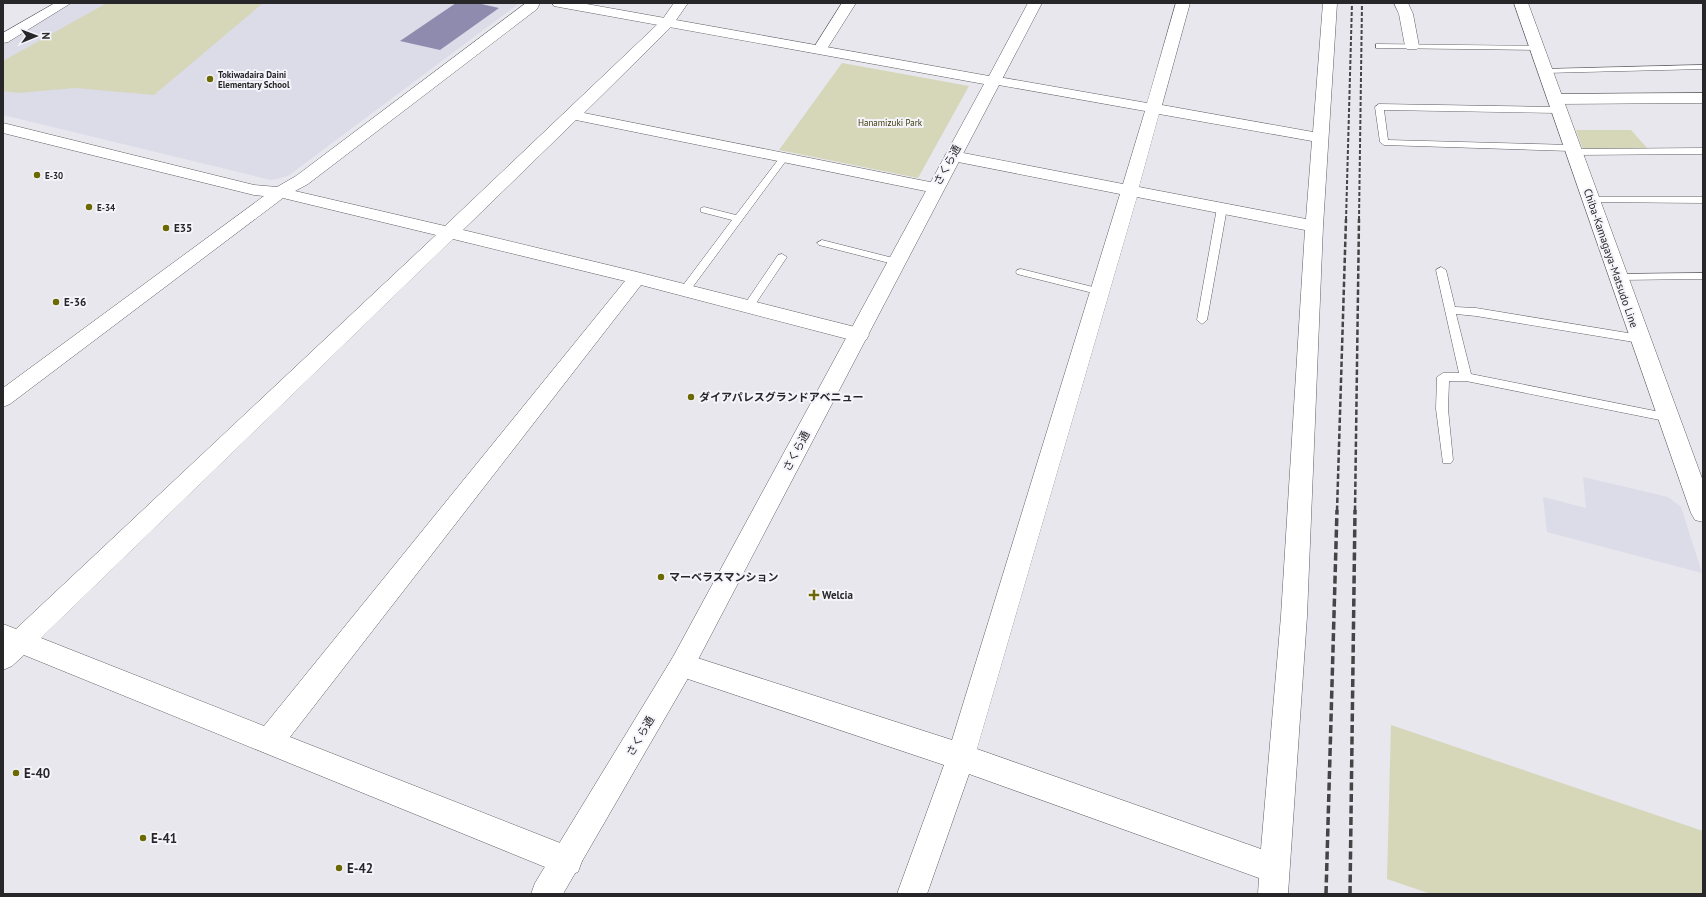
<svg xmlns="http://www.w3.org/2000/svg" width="1706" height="897" viewBox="0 0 1706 897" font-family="'PT Sans','Noto Sans JP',sans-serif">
	<rect width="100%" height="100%" fill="#e7e7ed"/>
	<path fill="#dcdbe8" d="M72 3H518V4L288 176 271 180 3 115V44Z
		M1583 477 1668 497 1681 507 1702 573 1547 532 1543 497 1586 508Z"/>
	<path fill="#d6d6b9" d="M107 3H263L154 95 75 88 18 93 3 91V61Z
		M842 63 969 86 918 178 779 150Z
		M1576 130H1631L1647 148 1585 149 1582 147Z
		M1391 725 1703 831V894H1431L1387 879Z"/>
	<path fill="#8f8baf" d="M456 3H477L499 8 440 50 400 41Z"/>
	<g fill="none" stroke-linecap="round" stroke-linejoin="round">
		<defs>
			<path id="service" d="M1376 44 1537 46 1541 48 1537 50 1379 48H1376Z
				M1703 65V69L1545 73 1541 71 1545 69Z
				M1379 104 1559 107 1563 110 1559 113 1384 110 1388 140 1572 145 1575 146V149L1703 148V154L1573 155 1570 154V151L1384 145 1380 142 1375 107Z
				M784 155 788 158 689 292H681L680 290 681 288 732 220 701 212V208L704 207 736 215 781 156Z
				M1591 197H1703V203L1588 202 1586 200Z
				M1222 205 1227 208 1207 320 1202 324 1197 320 1217 208Z
				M822 240 901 260 902 262 897 265 819 245 817 243Z
				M782 254 787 257 752 309H744L743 307 744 305 778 255Z
				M1441 267 1446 270 1455 307 1476 308 1640 335 1645 339 1640 343 1476 316 1456 314 1471 374 1670 414 1674 415 1676 418 1674 421 1670 422 1466 381H1449L1448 409 1453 460 1451 463H1443L1436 409 1437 377 1443 373H1459L1436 270Z
				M1021 269 1105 290 1106 292 1101 295 1017 274 1016 272 1017 270Z
				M1703 273V279L1618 280 1613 277 1618 274Z"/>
			<path id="minor" d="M55 3H71L8 42 3 43V33Z
				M526 3H540L537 9 308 184 295 191 445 226 662 20 674 3H688L672 26 584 113 935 183 941 184 943 188 941 192 935 193 576 120 463 230 637 272 859 328 866 330 869 335 866 340 859 342 641 285 290 737 578 850 582 861 578 872 567 876 24 655 12 666 3 670V624L16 629 436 235 283 198 10 404 3 407V388L264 196 254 195 3 133V123L254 185 277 187 296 176ZM453 239 625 281 264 726 41 638Z
				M842 3H856L825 52H815L813 49Z
				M1176 3H1190L1162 105 1313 132 1323 3H1337L1323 226 1307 616 1288 894H1258L1259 878 969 774 927 894H897L944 765 682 677 673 673 669 665 673 657 682 653 952 740 1120 194 953 161 947 159 945 156 947 153 953 151 1123 184 1145 111 993 84 988 83 986 80 988 77 993 76 1147 103ZM1159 114 1312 141 1306 219 1139 187ZM1137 197 1305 230 1281 616 1261 849 977 749Z
				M1394 3H1408L1413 14 1419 46 1417 49H1407L1405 46 1399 14Z
				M1703 93V103L1555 104 1550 102 1547 99 1550 96 1555 94Z"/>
			<path id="tertiary" d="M552 3H581L989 76 1028 3H1042L691 673 563 894H531L535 883 673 657 984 84 559 7 554 6Z"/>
			<path id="primary" d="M1514 3H1528L1703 481V522L1695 520 1691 513Z"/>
		</defs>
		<use href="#service" stroke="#606065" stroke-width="1"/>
		<use href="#minor" stroke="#606065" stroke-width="1"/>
		<use href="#tertiary" stroke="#606065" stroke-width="1"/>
		<use href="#primary" stroke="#606065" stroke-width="1"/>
		<use href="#service" fill="#fff" fill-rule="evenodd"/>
		<use href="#minor" fill="#fff" fill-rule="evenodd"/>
		<use href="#tertiary" fill="#fff" fill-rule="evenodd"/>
		<use href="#primary" fill="#fff" fill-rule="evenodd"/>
		<path stroke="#454547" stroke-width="2" stroke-dasharray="4 2" stroke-linecap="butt" d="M1346 220 1352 3
			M1359 220 1362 3"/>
		<path stroke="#454547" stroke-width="2.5" stroke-dasharray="5.5 2.5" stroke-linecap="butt" d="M1337 511 1346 219
			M1355 511 1359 219"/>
		<path stroke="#454547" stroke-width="3.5" stroke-dasharray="8 3.5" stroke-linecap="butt" d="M1326 894 1337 510
			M1350 894 1355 510"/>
	</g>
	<g fill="#6c6903" stroke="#f5f4fa" stroke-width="1.5">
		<circle cx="210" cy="79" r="4"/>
		<circle cx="37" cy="175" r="4"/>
		<circle cx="89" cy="207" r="4"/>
		<circle cx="166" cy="228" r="4"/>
		<circle cx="56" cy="302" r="4"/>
		<circle cx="691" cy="397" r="4"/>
		<circle cx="661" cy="577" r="4"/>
		<path d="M812 589h4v4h4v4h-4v4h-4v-4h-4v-4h4z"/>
		<circle cx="16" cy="773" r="4"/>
		<circle cx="143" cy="838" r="4"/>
		<circle cx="339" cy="868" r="4"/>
	</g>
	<g text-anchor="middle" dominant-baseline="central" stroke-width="4" stroke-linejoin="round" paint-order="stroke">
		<g font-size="9" font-weight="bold" fill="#272729" stroke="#f5f4fa" text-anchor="start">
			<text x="218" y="74">Tokiwadaira Daini<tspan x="218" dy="10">Elementary School</tspan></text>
			<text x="45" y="175">E-30</text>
			<text x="97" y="207">E-34</text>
		</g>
		<g font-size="9" fill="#3b3907" stroke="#f5f4fa">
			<text x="890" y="122">Hanamizuki Park</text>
		</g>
		<g font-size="11" fill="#272729" stroke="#f5f4fa">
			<text transform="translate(947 165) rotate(-61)">さくら通</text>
			<text transform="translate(1611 258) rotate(71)">Chiba-Kamagaya-Matsudo Line</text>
			<text transform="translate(796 451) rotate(-62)">さくら通</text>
			<text transform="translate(640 736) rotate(-60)">さくら通</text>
		</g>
		<g font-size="11" font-weight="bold" fill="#272729" stroke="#f5f4fa" text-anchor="start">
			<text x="174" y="228">E35</text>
			<text x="64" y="302">E-36</text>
			<text x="699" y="397">ダイアパレスグランドアベニュー</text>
			<text x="669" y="577">マーベラスマンション</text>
			<text x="822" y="595">Welcia</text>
		</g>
		<g font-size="13" font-weight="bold" fill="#272729" stroke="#f5f4fa" text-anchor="start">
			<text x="24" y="773">E-40</text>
			<text x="151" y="838">E-41</text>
			<text x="347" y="868">E-42</text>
		</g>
	</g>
	<rect width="1706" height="897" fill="none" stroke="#272729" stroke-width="8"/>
	<g transform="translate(36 36) rotate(89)" stroke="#f5f4fa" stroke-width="3" paint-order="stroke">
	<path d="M0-3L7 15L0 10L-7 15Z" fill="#272729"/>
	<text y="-6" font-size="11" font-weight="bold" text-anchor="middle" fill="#272729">N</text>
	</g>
</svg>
